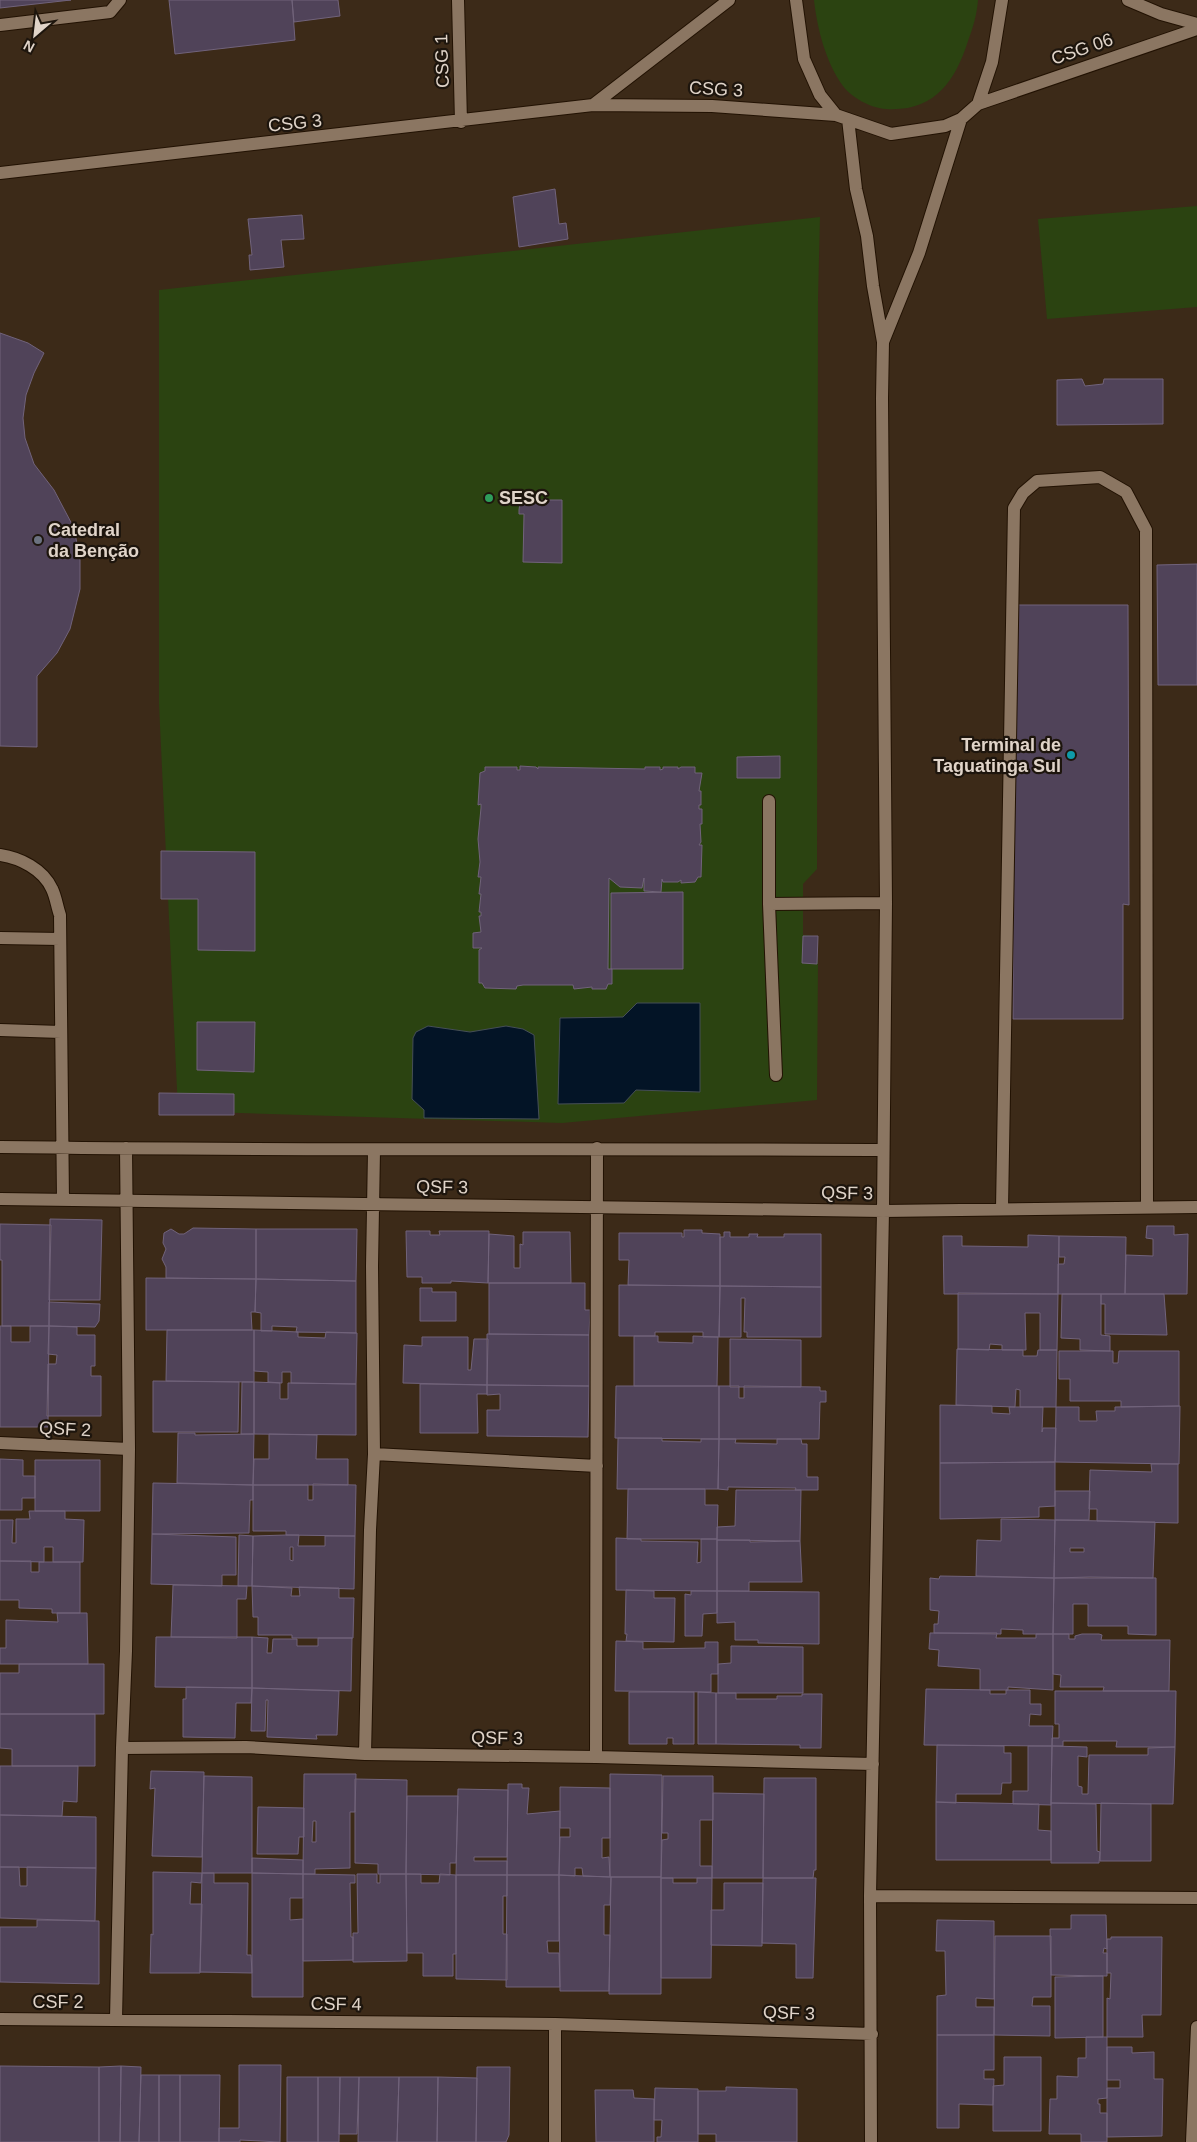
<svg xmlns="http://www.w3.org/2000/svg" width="1197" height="2142" viewBox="0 0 1197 2142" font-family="Helvetica,sans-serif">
	<rect width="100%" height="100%" fill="#3c2a18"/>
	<path fill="#2b4311" d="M814 0H978C977 14 973 28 968 41 955 82 934 112 886 109 871 108 852 98 843 86 826 63 817 28 814 0Z
		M1197 206V307L1047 319 1038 219Z
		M820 217 818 299 817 869 803 884V935L813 936 812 960H818L817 1100 562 1123 178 1111 159 704V290Z"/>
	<path fill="#031426" stroke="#454e57" d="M637 1003H700V1092L636 1090 624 1103 558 1104 560 1018 623 1017Z
		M428 1026 470 1032 506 1026 523 1029 534 1035 539 1119 424 1118V1110L412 1099 413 1038 416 1032Z"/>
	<path fill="#504359" stroke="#71637b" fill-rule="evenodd" d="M0 0H71L0 8Z
		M169 0H292L295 40 175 54Z
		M292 0H338L340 16 294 22Z
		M555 189 559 224 566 223 568 239 519 247 513 197Z
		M302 215 304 239 281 240 284 267 250 270 249 255H252L248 219Z
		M0 333 28 343 44 353 34 373 26 395 23 418 25 438 34 464 54 490 74 528 80 560V589L70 629 57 653 37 676V747L0 746Z
		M1082 379 1085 386 1103 384 1104 379H1163V424L1057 425V380Z
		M523 500H562V563L523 562 524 514H519V510L520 502H523Z
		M1197 564V685H1158L1157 565Z
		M1013 605H1128L1129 905 1123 904V1019H1013Z
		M780 756V778H737V757Z
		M520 766 536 767 538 769V767L645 769V767H660V770L663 769V767H678V769L681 767H695V773H702L699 791H701V805H699V809H702V824H700L701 842 699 845H702L701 877H698L695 882 681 883V880L678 882H663L662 879 661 892 644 891V878L642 888 620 887 609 878 608 969H612V984H608L606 989H592V987L574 989 573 985H523L517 986 516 989 485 988 482 983H479V950L482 948H473V933L481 932 479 916H481V912H479L481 894H479L481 877H478L480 862 478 839 481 808V804L478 805 480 773 485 771V767H517V770H520Z
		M161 851 255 852V951L198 950V899H161Z
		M683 892V969H611V893Z
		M803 936H818L817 964 802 963Z
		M197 1022H255L254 1072 197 1070Z
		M159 1093 234 1094V1115H159Z
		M50 1219 102 1220 100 1300H49Z
		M0 1224 51 1225 49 1326H2V1260H0Z
		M1147 1226H1174V1235L1188 1234 1187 1294H1125L1126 1255 1153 1256V1239L1146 1238Z
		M193 1228 256 1229V1279L166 1278V1267L162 1259 166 1249 163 1243 164 1233 171 1229 179 1234H184Z
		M256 1229H357L356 1281 256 1279Z
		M684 1230H702V1233L720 1234V1286L628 1285 629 1260H619V1233H682V1237H684Z
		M406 1231H430V1235H440L439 1231H489L488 1283 451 1281V1283H422V1277H407Z
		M523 1232H570L571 1283H488L489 1234 514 1236V1268H520V1244L523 1245Z
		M724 1232H730V1237H749V1234H758L757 1237H784V1234H821V1287L720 1286V1237H724Z
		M1028 1235 1059 1236 1058 1294H944L943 1236H962V1246L1028 1247Z
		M1059 1236 1126 1237 1125 1294H1058V1264H1064L1065 1257H1059Z
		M146 1278 256 1279 255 1312H251L252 1330H146Z
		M256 1279 356 1281V1333L296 1332 297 1327 272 1326V1331H261V1313L255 1312Z
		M489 1283H585V1310H590L589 1335 489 1334Z
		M619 1285 720 1286 719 1337H703V1332H655V1336H619Z
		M720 1286 821 1287V1337H747V1332H744L745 1298H741V1337H719Z
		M420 1288H432V1292H456V1321H420Z
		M958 1293 1058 1294 1057 1350H1040V1313H1025L1026 1350H1002V1345L990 1344 989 1350 958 1349Z
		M1062 1294H1101V1335L1110 1336V1351L1080 1350V1339L1061 1338Z
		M1101 1294H1164L1167 1335 1105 1334V1304H1101Z
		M49 1302 100 1304 99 1321 95 1327 49 1326Z
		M0 1326H11V1342H30V1326H49L48 1427H0Z
		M49 1326 77 1327V1335H95V1366H91V1376H101V1416H47L48 1364H56L57 1355 48 1354Z
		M167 1330H254V1382L166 1381Z
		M254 1330 298 1332V1337L325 1338 326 1332 357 1333 356 1384 291 1383V1372H282V1383L268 1382V1372L254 1371Z
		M487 1334 589 1335V1386L487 1385Z
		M634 1336H658V1342L693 1343V1336L718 1337 717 1386H634Z
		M422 1337H468V1370H471L474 1339H488L487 1385 403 1383 404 1345 422 1346Z
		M730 1339 801 1340V1387H730Z
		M957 1349 1023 1350V1356H1037L1038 1350H1057L1056 1407H1020V1390L1016 1389 1015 1407 956 1405Z
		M1059 1351H1113V1363H1118L1119 1351H1179V1406L1121 1407V1401H1070V1379H1059Z
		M153 1381 239 1382 238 1432H153Z
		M242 1382H254V1434H241Z
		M254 1382 280 1383V1399H288V1383L356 1384V1435L254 1434Z
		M420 1384 487 1385V1394H477L478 1433H420Z
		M487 1385 589 1386 588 1437 487 1436V1410H500V1394L487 1395Z
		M616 1386H719V1439L615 1438Z
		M719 1386H739V1398H744V1386L820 1387V1391H826V1402H820L819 1439H719Z
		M940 1405 992 1406V1413L1010 1414 1009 1407H1043L1042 1432 1043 1428H1056L1055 1462 940 1463Z
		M1180 1406 1179 1464 1055 1462 1056 1407H1079V1421H1097L1096 1411H1115V1407Z
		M178 1433H195V1435L254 1434 253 1485 177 1483Z
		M269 1434 317 1435 316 1459H348V1485H253L254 1459H269Z
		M618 1438H662V1441L701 1442V1439H719L718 1489H617Z
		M719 1439H736L735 1443 777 1444V1439H801L802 1444H807V1477H818V1490H795L796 1488 728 1487V1490L718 1489Z
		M0 1459 23 1460V1476H35V1498H22V1510H0Z
		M35 1460H100V1511H35Z
		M1055 1462V1506L1039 1507V1517L940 1519V1463Z
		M1151 1464H1178V1523L1097 1521V1509H1089L1090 1470 1152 1472Z
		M153 1483 253 1485V1500H250L249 1533 152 1534Z
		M313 1484 356 1485 355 1536 286 1535V1531H253V1485H308V1500H313Z
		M628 1489H705V1505H718L717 1539H627Z
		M736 1490H801L800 1541 717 1540V1527L735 1526Z
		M1055 1491H1090L1089 1520H1055Z
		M29 1511H65V1519L84 1520 83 1562H53V1547H44V1562L0 1561V1520H13L12 1543H16V1519H30Z
		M1001 1519 1055 1520 1054 1578 976 1576 977 1540 1001 1541Z
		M1055 1520 1155 1522 1153 1578H1054ZM1070 1548H1084V1552H1070Z
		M152 1534 236 1537V1575H222V1586L151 1584Z
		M239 1535 253 1536 252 1586H238Z
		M286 1535H299L298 1546H325V1536H355L354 1589 252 1586 253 1536ZM290 1547H293V1561L290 1560Z
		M616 1538 641 1539V1541L698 1542 697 1563 701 1562V1539H717V1591L616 1590Z
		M717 1540H750V1542L800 1541 802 1582H749V1591H717Z
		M0 1561H31V1572H39V1562H80V1613H52V1609L19 1608V1600H0Z
		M940 1576 1054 1578 1053 1634H1023V1630L1001 1629V1634L934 1633V1624H938L939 1611 930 1610V1578L939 1579Z
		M1090 1577 1156 1578V1635L1128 1634V1626H1088V1604H1073V1634H1053L1054 1578Z
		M173 1585 247 1586 246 1599H237V1638L171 1637Z
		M252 1586 292 1588 291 1596H300L299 1587 339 1588V1598H354L353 1638H292V1635H258V1617H253Z
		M626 1590 654 1591V1598H675L674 1642 626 1641 627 1634H625Z
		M691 1591H717V1613L703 1614 702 1636H685V1594L691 1595Z
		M717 1591 819 1592V1644L758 1643V1640H735V1622L717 1623Z
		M57 1613H87L88 1664H0V1648H6V1620L58 1622Z
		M930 1633H997L996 1638H1036V1634H1053V1690L1008 1687V1690H980V1669L938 1666 939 1650 929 1649Z
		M1053 1634H1069V1639H1075V1636L1082 1634H1099L1102 1635 1101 1640H1170L1169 1691H1103L1104 1687H1060L1061 1675 1053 1674Z
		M156 1637H252V1688L155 1687Z
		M252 1637 268 1638 267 1653H272L273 1639H297V1646H318V1638H352L351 1691 252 1688Z
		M616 1641 643 1642V1649L705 1648V1642H718V1674H711V1692L615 1691Z
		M731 1646 803 1647V1693H718V1664L731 1663Z
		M19 1664H104V1714H0V1673H19Z
		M186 1687 252 1688 251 1703H236L235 1738 183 1737V1699H186Z
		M252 1688 339 1691 337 1735H316L317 1739 267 1737 268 1700H266L265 1731H251Z
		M926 1689 990 1690V1694H1006V1690H1030V1704H1041V1715L1030 1714 1029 1726H1053L1052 1746 924 1745Z
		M1055 1691H1176L1175 1747H1116L1117 1741H1063V1746H1052V1738H1059V1724H1055Z
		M629 1692H694V1744H673V1738H667V1744H629Z
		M698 1692 716 1693V1744H698Z
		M716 1693H736V1699H777V1696H802V1694H822L821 1748H800V1745L716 1744Z
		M0 1714H95V1766H12V1749L0 1748Z
		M937 1745 1004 1746V1753H1011V1783H1002L1001 1794H956V1803L936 1802Z
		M1028 1746H1052L1051 1805 1013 1804V1791H1028Z
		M1052 1746 1087 1747V1757L1078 1756V1786L1082 1787V1794H1088L1089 1755H1148V1748L1175 1747 1173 1804 1051 1803Z
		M0 1766H78L77 1802 63 1801 62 1816 0 1815Z
		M151 1771 204 1772 202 1857 152 1856 155 1788 150 1789Z
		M304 1774H356L355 1812H350V1868L315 1869V1874H303ZM313 1821H316V1842H312Z
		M610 1774 662 1775 661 1877H610Z
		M204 1776 252 1777V1873H202Z
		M663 1776H713V1820H700V1866H712V1878H661L662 1840 668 1839V1833H662Z
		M764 1778H816V1870H814L813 1878H763Z
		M355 1779 407 1780 406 1874H378V1864L355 1863Z
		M508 1784H522V1788H529L527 1814 560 1811 559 1875H507Z
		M560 1787 610 1788V1838H602V1858L609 1857 610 1877 583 1876 582 1868H575V1876L559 1875 560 1837H570V1828H560Z
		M458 1789 508 1790 507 1857H474V1861H507V1875H456Z
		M713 1793 764 1794 763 1878H712Z
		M407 1796H458L456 1863H450V1875L406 1874Z
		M936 1802 1039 1804 1038 1830 1051 1831V1860H936Z
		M1051 1803 1096 1804 1097 1851 1100 1852 1099 1863H1051Z
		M1101 1803 1151 1804V1861H1100Z
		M258 1807 304 1808V1837H299L298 1854H257Z
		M0 1815 96 1817V1868L0 1867Z
		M252 1858 303 1860V1874L252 1873Z
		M0 1867H19L20 1886H27V1867L96 1868 95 1921 0 1918Z
		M153 1872 202 1873 201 1883 191 1882 190 1904H202L200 1973H150L151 1934 153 1935Z
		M202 1873H214V1883H248L247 1955H251L252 1973 200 1972Z
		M252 1873 303 1874V1898H290V1920L303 1919V1997H252Z
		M303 1874 355 1875V1883H350L351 1937H353V1960L303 1961Z
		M357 1874H377V1883H380V1874H406L407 1961 353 1962V1933H358Z
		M406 1874H421V1883H439L440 1874 456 1875V1954H453V1976H423V1953H407Z
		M456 1875H507V1896H503V1934H507V1980L456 1979Z
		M507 1875H559V1941H547L548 1953H559L560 1987H506Z
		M559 1875 611 1877 610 1905H604V1935H610L609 1991H560Z
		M611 1877H661V1994H609Z
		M661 1878H673V1883H697V1878H712L711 1978H661Z
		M763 1878H816L813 1978H796V1944L762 1943Z
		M724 1883H763L762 1946 711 1945V1910H724Z
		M1071 1915H1106L1107 1949 1104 1948 1103 1953H1107V1976L1051 1975 1050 1929H1071Z
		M37 1920 99 1921V1984L0 1982V1927H37Z
		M937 1920 994 1921V1999L976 1998V2007H994V2035H937V1996L946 1995 945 1951H936Z
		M995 1936H1051V1997H1033L1032 2006H1050V2036L994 2035Z
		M1111 1937H1162L1161 2015H1142L1143 2037H1107V1998L1110 1999 1111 1973H1107V1939H1111Z
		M1103 1976V2037L1055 2038V1977Z
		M937 2035H994V2070H984V2079H994L993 2105 959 2104V2128H937Z
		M1086 2037H1107V2098L1098 2099V2104H1100V2113H1107V2142H1081V2134H1049L1050 2099H1057V2076L1078 2077V2058H1086Z
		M1107 2047H1132V2053L1154 2052V2079H1163L1162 2136 1107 2137V2088H1120V2080H1107Z
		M1004 2057H1041V2131H993V2086L1004 2085Z
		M239 2065H281L280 2142 240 2140V2142H219V2128H239Z
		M0 2066 99 2067V2142H0Z
		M121 2066 120 2142H99V2067Z
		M121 2066 141 2067 139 2142H120Z
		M477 2067H510L509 2135 506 2142H476Z
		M141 2075H159V2142H139Z
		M159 2075H180V2142H159Z
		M180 2075H220L219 2142H180Z
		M287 2077H318V2142H287Z
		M318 2077H340L339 2142H318Z
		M340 2077H359L357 2134H339Z
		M359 2077H399L397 2142H358Z
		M399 2077H438L437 2142H397Z
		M438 2077 477 2078 476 2142H437Z
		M726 2087 797 2089V2142H716V2134H698V2091H726Z
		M655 2088 698 2089V2142H657V2137H661L662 2120H654Z
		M595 2090H633L634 2098 654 2099V2142H596Z"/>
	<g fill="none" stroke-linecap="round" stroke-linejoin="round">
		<defs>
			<path id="minor" d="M458 0 461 122
				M796 0 804 59 820 95 836 115 891 134 945 126 961 119 978 104 992 62 1002 0
				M1128 0 1161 14 1197 24
				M0 25 110 12 120 0
				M978 104 1197 29
				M593 105 729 0
				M848 119 856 189 867 236 873 286 883 342 882 398 886 903 883 1211 870 1896 871 2142
				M0 173 593 105 712 106 836 115
				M883 342 919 253 961 119
				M769 801V904L776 1075
				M0 855C20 858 43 869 52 889 56 897 57 907 60 915L63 1200
				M769 904 886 903
				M0 938 60 939
				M0 1030 61 1032
				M0 1147C294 1151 589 1148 883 1150
				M0 1199 883 1211 1197 1207
				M1002 1209 1014 508 1023 493 1037 481 1100 477 1126 492 1146 530 1147 1208
				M0 1443 129 1449
				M374 1454 597 1466
				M122 1748 246 1747 365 1754 596 1757 873 1764
				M365 1754 370 1530 374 1454 372 1266 374 1151
				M596 1757 597 1148
				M870 1896 1197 1898
				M0 2019 555 2024 872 2034
				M116 2019 122 1748 126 1651 129 1449 126 1148
				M555 2142V2024
				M1192 2142 1197 2027"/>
		</defs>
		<use href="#minor" stroke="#221203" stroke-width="14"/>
		<use href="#minor" stroke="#8b7662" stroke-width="12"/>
	</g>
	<circle fill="#2e9e5b" stroke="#1d150d" stroke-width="2" cx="489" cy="498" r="5"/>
	<circle fill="#6b7280" stroke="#1d150d" stroke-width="2" cx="38" cy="540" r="5"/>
	<circle fill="#0f9aa8" stroke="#1d150d" stroke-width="2" cx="1071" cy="755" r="5"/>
	<g text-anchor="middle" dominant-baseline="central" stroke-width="4.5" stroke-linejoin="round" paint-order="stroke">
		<g font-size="18" fill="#e0d4c9" stroke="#1d150d">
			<text transform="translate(1082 49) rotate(-19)">CSG 06</text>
			<text transform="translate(442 61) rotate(-92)">CSG 1</text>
			<text transform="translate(716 89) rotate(3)">CSG 3</text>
			<text transform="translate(295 123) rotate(-6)">CSG 3</text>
			<text transform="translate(442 1187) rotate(1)">QSF 3</text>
			<text transform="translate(847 1193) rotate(1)">QSF 3</text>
			<text transform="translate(65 1429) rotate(3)">QSF 2</text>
			<text transform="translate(497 1738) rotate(1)">QSF 3</text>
			<text x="58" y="2002">CSF 2</text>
			<text transform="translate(336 2004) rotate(1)">CSF 4</text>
			<text transform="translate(789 2013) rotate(2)">QSF 3</text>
		</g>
		<g font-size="18" font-weight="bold" fill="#e0d4c9" stroke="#1d150d" text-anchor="start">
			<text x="499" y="498">SESC</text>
			<text x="48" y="530">Catedral<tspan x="48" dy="21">da Benção</tspan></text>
			<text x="1061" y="745" text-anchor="end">Terminal de<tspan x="1061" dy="21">Taguatinga Sul</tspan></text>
		</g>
	</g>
	<g transform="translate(35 35) rotate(208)" stroke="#1d150d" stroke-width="4" paint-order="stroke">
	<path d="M0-4L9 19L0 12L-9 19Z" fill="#e0d4c9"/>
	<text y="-8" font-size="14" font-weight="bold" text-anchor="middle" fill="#e0d4c9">N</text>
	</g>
</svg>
